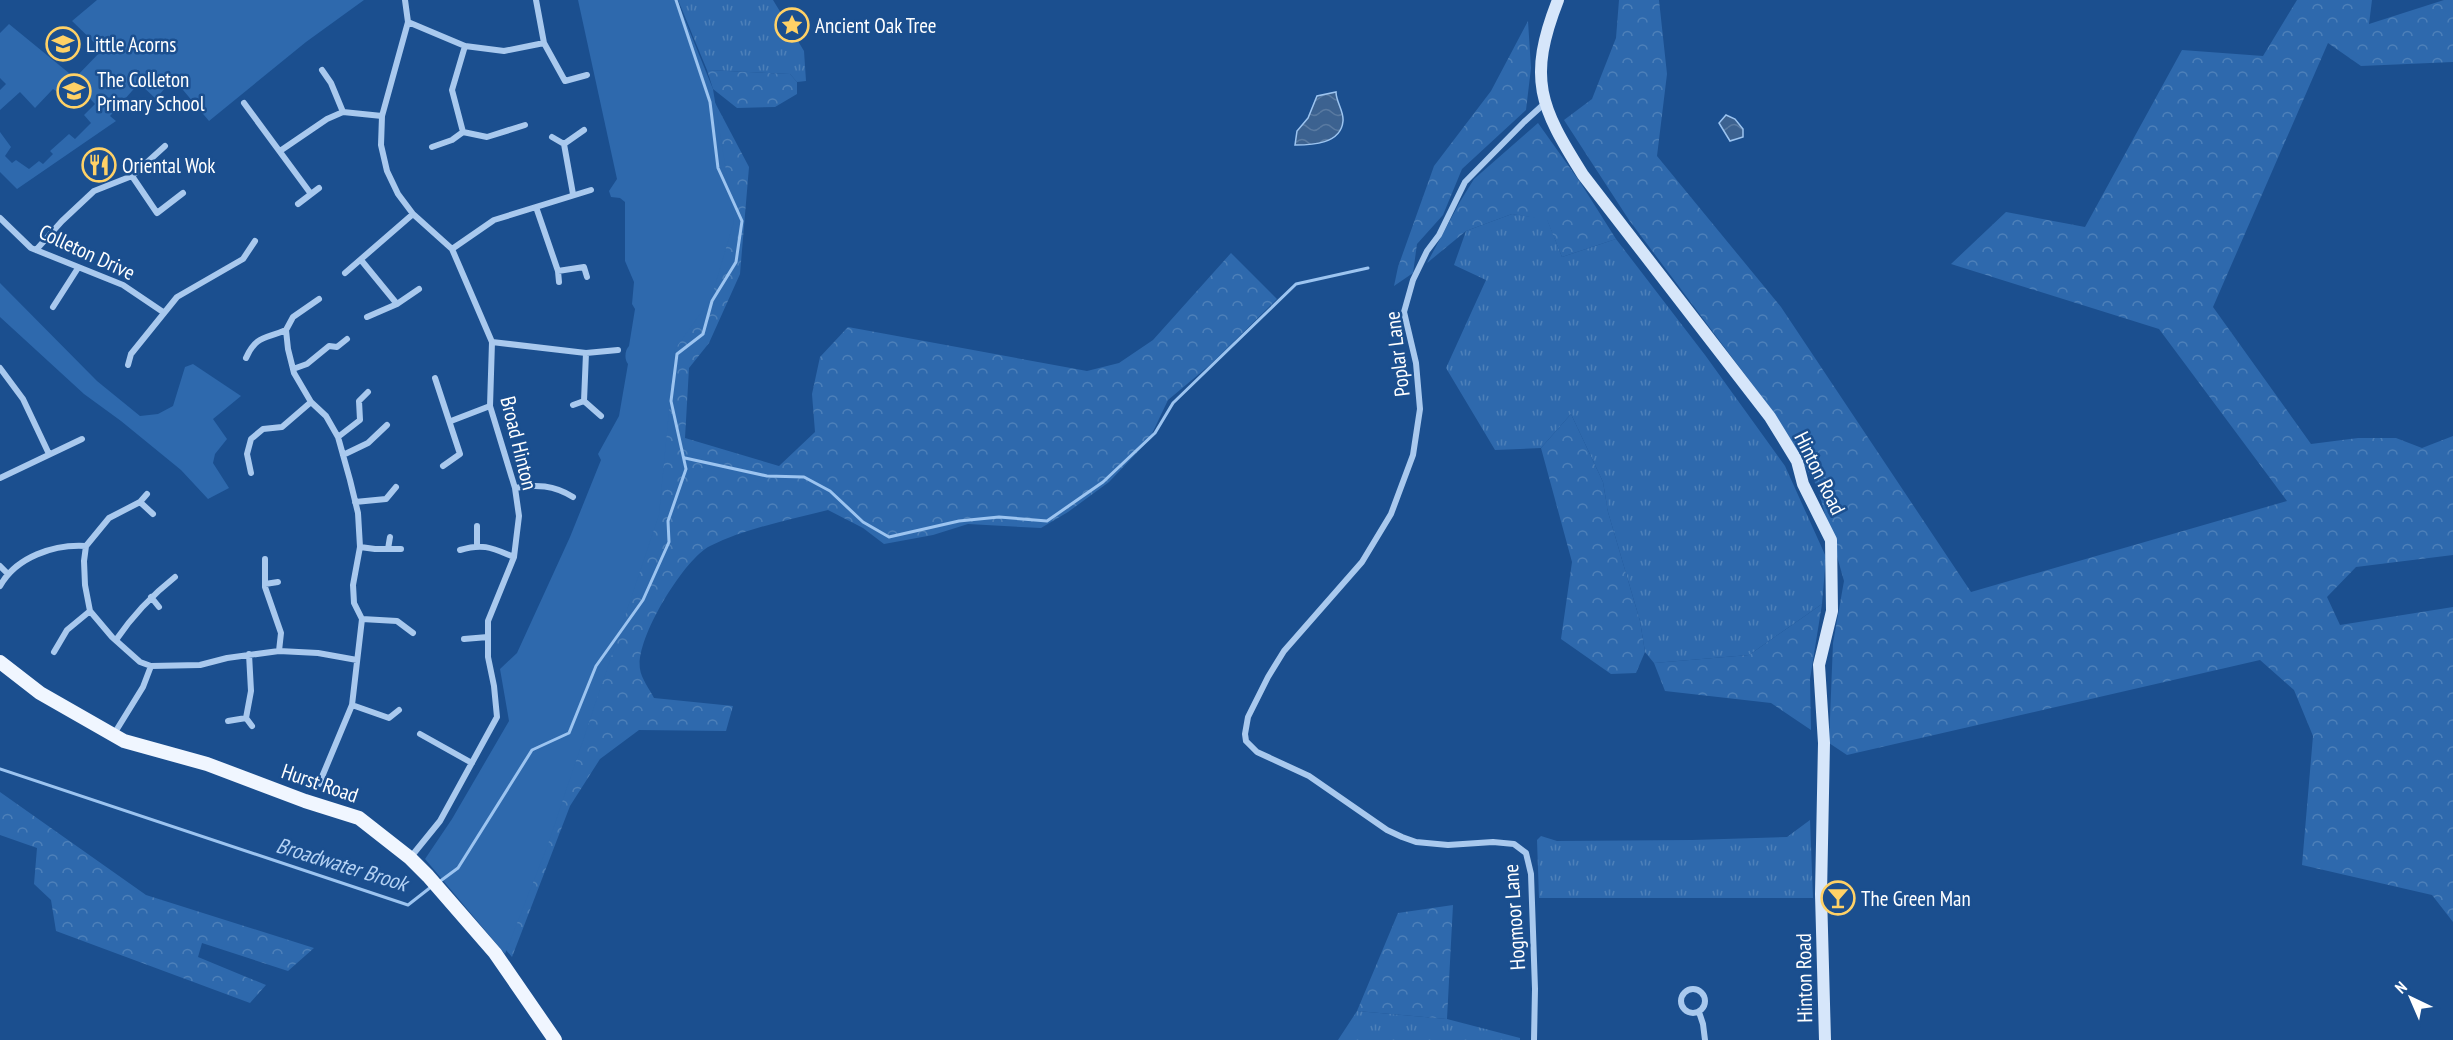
<svg xmlns="http://www.w3.org/2000/svg" width="2453" height="1040" viewBox="0 0 2453 1040" font-family="'PT Sans Narrow',sans-serif">
	<defs>
		<pattern id="grass-tufts" width="24" height="20" patternUnits="userSpaceOnUse" patternTransform="scale(1.5)"><rect width="24" height="20" fill="#2e69ad"/><path d="M3 7l-1-3M5 7V3M7 7l1-3M15 17l-1-3M17 17v-4M19 17l1-3" fill="none" stroke="#4d80b9"/></pattern>
		<pattern id="forest-crowns" width="20" height="18" patternUnits="userSpaceOnUse" patternTransform="scale(1.5)"><rect width="20" height="18" fill="#2e69ad"/><path d="M2 6a3 3 0 1 1 6 0M12 15a3 3 0 1 1 6 0" fill="none" stroke="#4d80b9"/></pattern>
		<pattern id="water-waves" width="16" height="10" patternUnits="userSpaceOnUse" patternTransform="scale(1.5)"><rect width="16" height="10" fill="#3c6290"/><path d="M0 5q4-4 8 0t8 0" fill="none" stroke="#597aa1"/></pattern>
	</defs>
	<rect width="100%" height="100%" fill="#1b4f8f"/>
	<path fill="url(#grass-tufts)" d="M678 0H773L804 51 806 81 797 82 790 74 707 70Z
		M1512 214 1547 219 1562 257 1616 239 1705 355 1785 466 1826 557 1822 604 1749 655 1654 663 1645 652 1640 621 1608 512 1603 482 1571 414 1541 448 1495 450 1446 368 1486 280 1454 265 1466 231Z
		M1810 820 1813 898H1539L1537 840 1541 836 1557 841 1692 840 1787 837Z
		M1357 1011 1447 1019 1520 1038V1040H1338Z"/>
	<path fill="url(#forest-crowns)" d="M1619 0H1659L1667 74 1657 156 1781 307 1971 592 2287 501 2159 329 1951 264 2006 212 2085 227 2182 50 2263 56 2297 0H2372L2369 24 2444 0H2453V62L2361 66 2328 43 2213 307 2311 444 2358 438H2396L2422 448 2453 436V555L2356 567 2327 597 2340 625 2453 607V922L2432 895 2302 865 2313 736 2294 690 2260 660 1847 755 1829 743 1833 643 1844 581 1817 486 1767 404 1629 220 1564 120 1592 99 1616 38Z
		M1528 21 1531 68 1526 110 1462 169 1443 215 1417 244 1413 273 1394 286 1398 267 1434 166 1491 91Z
		M675 27 749 167 740 274 709 343 689 368 685 438 779 466 815 432 812 394 820 357 848 327 1087 371 1119 363 1153 340 1231 253 1277 299 1211 364 1168 400 1149 440 1109 482 1068 512 1041 528 968 524 933 535 884 544 863 528 828 510C789 520 746 528 710 546 684 559 635 639 640 669 641 678 650 690 654 698L733 706 726 731 639 730 600 759 570 806 512 957 432 862 521 710 629 430Z
		M707 70 790 74 797 82V94L775 107 737 108 713 89Z
		M1538 123 1580 182 1616 239 1562 257 1547 220 1512 214 1466 231 1427 263 1461 200 1474 179Z
		M1571 414 1603 482 1608 512 1640 621 1645 652 1636 673 1611 674 1561 639 1572 562 1541 448Z
		M1822 604 1810 679 1811 730 1771 703 1665 691 1654 663 1749 655Z
		M0 792 146 895 314 948 288 971 202 943 198 957 266 985 250 1003 56 931 51 900 34 884 37 848 0 835Z
		M1453 905 1447 1019 1357 1011 1398 913Z"/>
	<path fill="#2e69ad" d="M97 0H364L306 42 209 121 173 78 156 99 139 83 110 116 116 121 17 189 0 172V132L11 147 5 156 12 163 16 160 29 169 39 161 43 164 53 154 50 151 69 134 75 139 91 123 84 115 95 104 80 88 75 91 66 82 56 91 53 89 35 108 20 92 0 110V90L6 84 0 78V33L9 24 75 78 102 50 72 21Z
		M578 0H677L713 89 734 221 711 299 675 349 659 515 547 847 505 954 425 859 452 819 509 721 500 669 517 653 570 537 601 460 598 454 619 416 628 364C624 359 625 350 629 346L635 309 632 304 634 282 625 261V202L620 198 611 197 609 191 617 179Z
		M0 283 97 381 140 416 158 414 173 406 185 367 193 364 241 396 213 419 227 439 215 454 213 463 229 488 208 499 181 470 121 421 84 394 0 317Z"/>
	<path fill="url(#water-waves)" stroke="#9cc4f0" stroke-width="1.5" d="M1336 92C1336 102 1344 111 1343 121 1341 144 1312 145 1295 145L1297 131 1308 118 1317 96Z
		M1726 115 1735 119 1743 129V137L1730 141 1719 123Z"/>
	<g fill="none" stroke-linecap="round" stroke-linejoin="round">
		<path stroke="#9cc4f0" stroke-width="3" d="M685 458 767 476 804 477 830 491 863 522 889 537 959 521 999 517 1047 521 1103 482 1155 433 1173 403 1296 284 1368 268
			M0 769 408 905 431 887
			M439 882 458 868 532 750 569 733 596 666 643 600 669 542 668 521 686 469 671 401 677 354 703 334 712 301 736 262 742 221 718 168 710 102 676 0"/>
		<path stroke="#a9c9ee" stroke-width="6" d="M405 0 408 22 382 116 381 145 387 171 398 194 413 214 452 249 492 342 490 406 515 488 519 516 514 557 488 621V657L494 686 497 717 440 821 410 858
			M408 22 465 46 504 51 544 43 536 0
			M544 43 565 81 587 75
			M465 46 452 90 463 132 487 137 525 125
			M322 70 331 83 343 112
			M244 103 311 194
			M552 137 564 144
			M432 147 452 140 463 132
			M280 151 327 119 343 112 382 116
			M132 176 157 213 183 193
			M573 194 564 144 584 130
			M298 204 319 188
			M536 207 558 271 584 267 587 277
			M0 218 31 248 123 285 163 312
			M452 249 494 220 591 190
			M36 250 62 221 94 191 132 176 165 146
			M361 260 397 304
			M558 271 559 282
			M345 273 413 214
			M53 307 78 268
			M367 317 397 304 419 289
			M492 342 586 353 584 401 601 416
			M586 353 618 350
			M246 358C256 335 266 339 286 330
			M128 365 131 354 177 297 243 259 255 241
			M0 368 23 399 49 454
			M293 369 307 364 329 346 337 347 347 339
			M435 378 460 454 443 466
			M573 405 584 401
			M451 421 490 406
			M338 437 360 420 359 401 368 392
			M343 455 368 443 387 425
			M251 473 247 454 251 439 263 429 282 427 311 402
			M0 478 82 439
			M515 488C536 484 554 485 573 497
			M140 502 153 514
			M355 502 386 499 396 487
			M477 526V545
			M360 547 375 549H401
			M388 549 390 537
			M460 550C484 543 492 548 514 557
			M265 559V587L281 633 279 651
			M0 566 7 573
			M265 584 278 582
			M0 586C16 557 54 544 86 546
			M151 597 159 607
			M362 619 397 621 413 633
			M464 639 488 637
			M116 640C133 615 151 596 175 577
			M54 652 67 630 90 611
			M249 654 251 691 246 718 252 726
			M151 666 200 665 227 658 279 651 318 653 357 660
			M352 705 389 718 399 710
			M228 721 246 718
			M114 734 143 687 151 666 140 662 112 637 90 611 85 585 84 561 86 546 109 518 140 502 147 494
			M420 734 472 763
			M319 784 352 705 362 619 354 603 353 585 360 547 358 513 350 480 338 437 326 416 311 402 294 373 288 349 286 330 293 317 319 299
			M1681 1001a12 12 0 1 1 24 0a12 12 0 1 1-24 0Z
			M1699 1012 1703 1024 1705 1040
			M1534 1040 1535 989 1531 874 1526 853 1514 844 1493 842 1448 845 1416 842 1402 837 1387 830 1309 776 1257 752 1246 741 1245 734 1248 717 1268 677 1284 651 1362 562 1391 514 1413 455 1420 409 1416 363 1404 312 1413 280 1427 251 1439 235 1465 182 1524 122 1545 103"/>
		<path stroke="#d6e6fa" stroke-width="12" d="M1558 0C1527 79 1540 107 1583 175L1770 417 1797 461 1803 484 1831 540 1832 611 1819 665 1824 743 1821 894 1825 1040"/>
		<path stroke="#f0f6ff" stroke-width="14" d="M0 662 40 693 124 741 207 764 305 801 359 818 410 858 428 876 495 953 555 1040"/>
	</g>
	<defs>
		<symbol id="sight-ring" viewBox="-11 -11 22 22"><circle r="9.5" fill="#1b4f8f" stroke="#ffd166" stroke-width="1.5"/><path d="M0-6L1.8-2.2L6-1.7L2.9 1.2L3.7 5.4L0 3.3L-3.7 5.4L-2.9 1.2L-6-1.7L-1.8-2.2Z" fill="#ffd166"/></symbol>
		<symbol id="school-ring" viewBox="-11 -11 22 22"><circle r="9.5" fill="#1b4f8f" stroke="#ffd166" stroke-width="1.5"/><path d="M0-5L7-2L0 1L-7-2ZM-4 1L0 2.5L4 1V4Q0 6-4 4Z" fill="#ffd166"/></symbol>
		<symbol id="restaurant-ring" viewBox="-11 -11 22 22"><circle r="9.5" fill="#1b4f8f" stroke="#ffd166" stroke-width="1.5"/><path d="M-5-6h1v4h1v-4h1v4h1v-4h1v5L-1.5 .5V6h-2V.5L-5-1ZM5-6V6H3V1.5H1.5Q1.5-4 5-6Z" fill="#ffd166"/></symbol>
		<symbol id="bar-ring" viewBox="-11 -11 22 22"><circle r="9.5" fill="#1b4f8f" stroke="#ffd166" stroke-width="1.5"/><path d="M-6-5H6L.8 .8V4.5H3.5V6h-7V4.5H-.8V.8Z" fill="#ffd166"/></symbol>
	</defs>
	<g fill-rule="evenodd">
		<use href="#sight-ring" x="773" y="6" width="38" height="38"/>
		<use href="#school-ring" x="44" y="25" width="38" height="38"/>
		<use href="#school-ring" x="55" y="72" width="38" height="38"/>
		<use href="#restaurant-ring" x="80" y="146" width="38" height="38"/>
		<use href="#bar-ring" x="1819" y="879" width="38" height="38"/>
	</g>
	<g text-anchor="middle" dominant-baseline="central" stroke-width="5" stroke-linejoin="round" paint-order="stroke">
		<g font-size="21" fill="#fff" stroke="#1b4f8f" text-anchor="start">
			<text x="815" y="25">Ancient Oak Tree</text>
			<text x="86" y="44">Little Acorns</text>
			<text x="97" y="79">The Colleton<tspan x="97" dy="24">Primary School</tspan></text>
			<text x="122" y="165">Oriental Wok</text>
			<text x="1861" y="898">The Green Man</text>
		</g>
		<g font-size="21" fill="#fff" stroke="#1b4f8f">
			<text transform="translate(87 252) rotate(25)">Colleton Drive</text>
			<text transform="translate(1397 354) rotate(-97)">Poplar Lane</text>
			<text transform="translate(519 443) rotate(76)">Broad Hinton</text>
			<text transform="translate(1820 473) rotate(64)">Hinton Road</text>
			<text transform="translate(320 783) rotate(19)">Hurst Road</text>
			<text transform="translate(1514 917) rotate(-94)">Hogmoor Lane</text>
			<text transform="translate(1804 978) rotate(-91)">Hinton Road</text>
		</g>
		<g font-size="22" font-style="italic" fill="#b5d3f5" stroke="#1b4f8f">
			<text transform="translate(342 864) rotate(17)">Broadwater Brook</text>
		</g>
	</g>
	<g transform="translate(2411 998) rotate(316)" stroke="#1b4f8f" stroke-width="4.5" paint-order="stroke">
	<path d="M0-4.5L10 22L0 15L-10 22Z" fill="#ffffff"/>
	<text y="-9" font-size="16" font-weight="bold" text-anchor="middle" fill="#ffffff">N</text>
	</g>
</svg>
